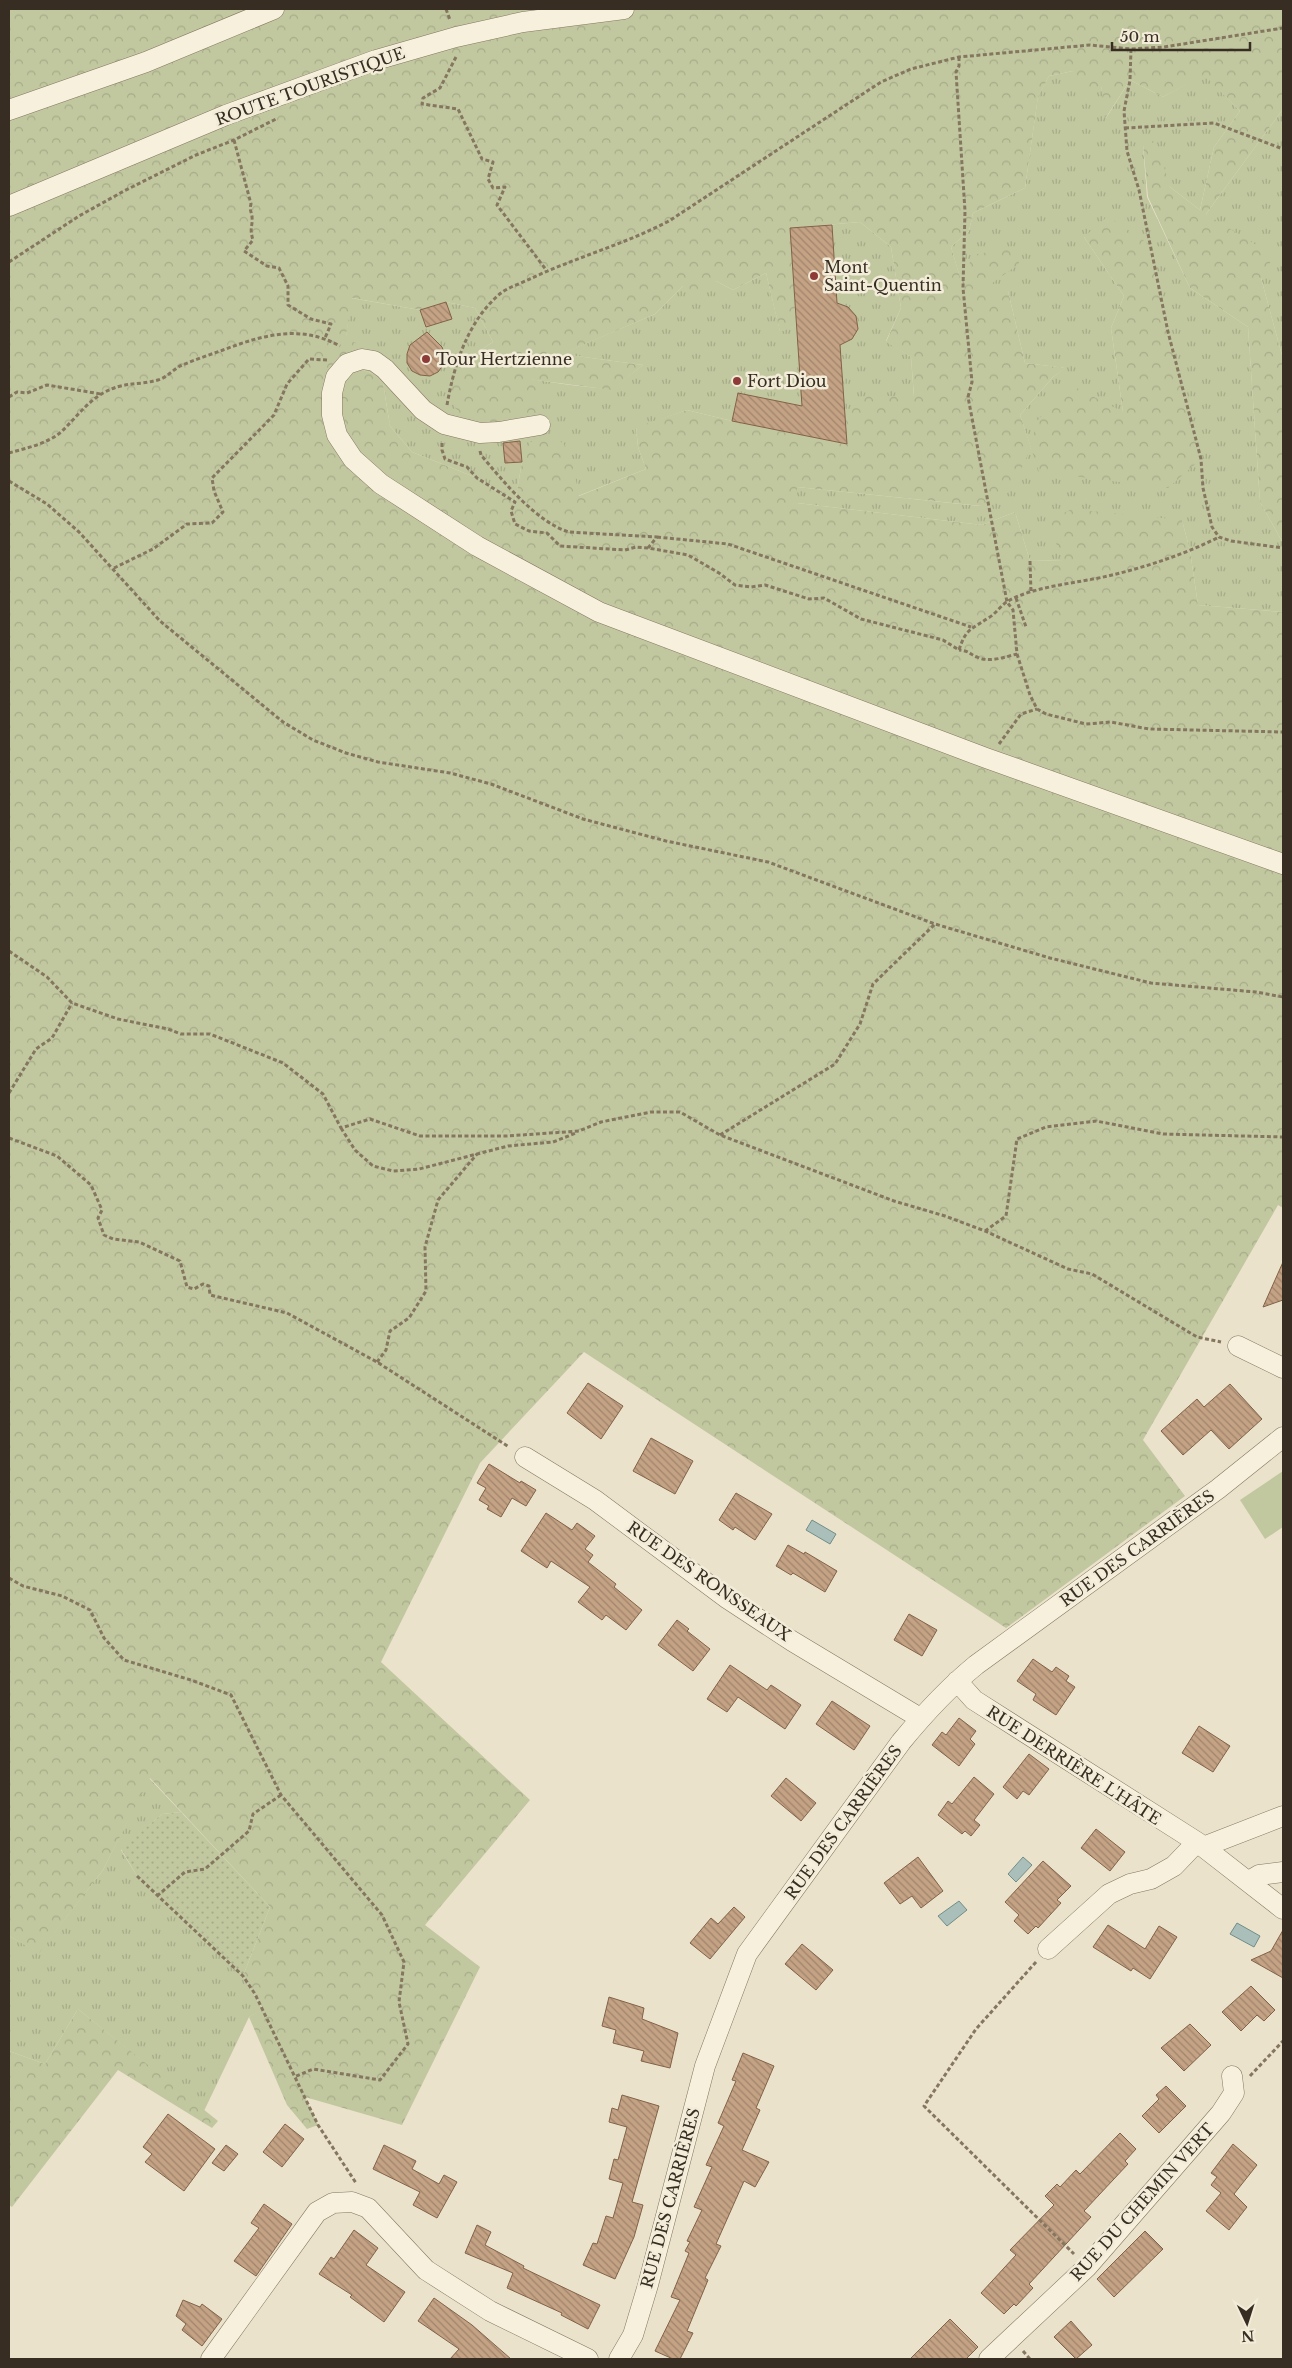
<svg xmlns="http://www.w3.org/2000/svg" width="1292" height="2368" viewBox="0 0 1292 2368" font-family="'Libre Baskerville',serif">
	<defs>
		<pattern id="grass-tufts" width="24" height="20" patternUnits="userSpaceOnUse" patternTransform="scale(1.25)"><rect width="24" height="20" fill="#c1c89f"/><path d="M3 7l-1-3M5 7V3M7 7l1-3M15 17l-1-3M17 17v-4M19 17l1-3" fill="none" stroke="#a6ac89"/></pattern>
		<pattern id="forest-crowns" width="20" height="18" patternUnits="userSpaceOnUse" patternTransform="scale(1.25)"><rect width="20" height="18" fill="#c1c89f"/><path d="M2 6a3 3 0 1 1 6 0M12 15a3 3 0 1 1 6 0" fill="none" stroke="#a6ac89"/></pattern>
		<pattern id="garden-dots" width="8" height="8" patternUnits="userSpaceOnUse" patternTransform="scale(1.25)"><rect width="8" height="8" fill="#c1c89f"/><path d="M2 2h.1M6 6h.1" fill="none" stroke="#a6ac89" stroke-width="1.8" stroke-linecap="round"/></pattern>
		<pattern id="building-back-hatch" width="6" height="6" patternUnits="userSpaceOnUse" patternTransform="scale(1.25)"><rect width="6" height="6" fill="#c4a284"/><path d="M-1 5l2 2M0 0l6 6M5-1l2 2" fill="none" stroke="#a0846c"/></pattern>
	</defs>
	<rect width="100%" height="100%" fill="#eae2ca"/>
	<path fill="url(#grass-tufts)" fill-rule="evenodd" d="M1073 71 1101 86 1106 118 1130 80 1163 97 1204 74 1240 111 1214 147 1200 210 1170 187 1143 145 1147 197 1190 288 1248 327 1260 502 1283 543V612L1198 605 1190 551 1182 520 1063 560 1030 561 1015 512 982 525 797 503V487L980 506 1031 448 1020 415 1053 377 1065 368 1025 363 1008 291H980L963 288 951 247 969 231 973 213 1025 188 1038 96 1049 76ZM1084 237 1150 246 1168 332V488L1123 412 1111 328 1124 296Z
		M1283 109V359L1261 278 1206 214Z
		M860 222 891 247 901 308 886 341 911 357 914 397 847 444 732 421 687 410 636 428 638 447 646 469 578 496 522 462 515 502 477 478 412 452 390 426 382 377 347 364 346 336 351 298 420 310 446 302 475 308 493 342 458 365C509 375 560 386 612 389L643 365 561 354 655 314 683 286 716 281 733 290 766 273 780 331 796 326 790 228Z
		M149 1778 181 1812 162 1814 121 1850 137 1876 243 1976 263 2010 249 2017 204 2111 78 2009 45 2064 9 2051V1936L39 1952 103 1870Z"/>
	<path fill="url(#forest-crowns)" fill-rule="evenodd" d="M9 9H1283V109L1206 214 1274 256 1261 278 1283 359V543L1260 502 1248 327 1190 288 1148 197 1143 145 1156 140 1170 187 1200 210 1214 147 1240 111 1204 75 1163 97 1130 80 1105 119 1101 86 1076 91 1073 71 1049 76 1038 97 1025 188 973 213 969 231 951 247 963 287 972 255 1017 247 1019 264 981 291H1008L1025 363 1066 368 1053 377 1020 415 1031 447 1036 422 1071 385 1123 412 1111 328 1124 296 1084 237 1108 216 1150 245 1168 332 1201 459 1168 488 1039 472 1031 448 1011 491 981 506 797 487V503L982 525 1015 512 1030 561 1063 560 1047 521 1072 509 1182 520 1190 551 1198 605 1283 612V1208L1278 1205 1143 1440 1185 1496 1006 1628 584 1352 480 1463 381 1662 530 1800 425 1925 480 1967 402 2125 305 2097 318 2125 307 2129 287 2105 249 2017 263 2009 243 1976 270 1907 150 1778 103 1870 39 1953 9 1936ZM860 222 891 247 901 308 886 342 911 357 914 396H865L845 416 846 444 732 421 687 410 636 427 638 447 646 469 579 496 570 450 559 440 530 442 522 462 515 502 477 478 412 452 390 426 382 377 347 364 360 347 346 336 352 298 420 310 446 302 475 308 493 342 458 365 449 396 461 417 480 433 542 421 536 388 527 379 612 390 643 365 562 354 655 314 683 286 696 297 716 281 733 290 766 273 780 332 797 326 790 228Z
		M78 2009 218 2121 212 2128 118 2070 12 2207 9 2205V2051L45 2064Z"/>
	<path fill="url(#garden-dots)" d="M181 1812 270 1907 243 1976 137 1876 121 1849 162 1814Z"/>
	<path fill="#c1c89f" d="M1283 1471V1527L1265 1539 1240 1500Z"/>
	<path fill="#aabfba" stroke="#718d88" d="M812 1520 836 1534 830 1544 806 1530Z
		M1023 1857 1032 1865 1016 1882 1008 1874Z
		M959 1901 967 1910 947 1926 938 1916Z
		M1237 1923 1260 1936 1254 1947 1230 1934Z"/>
	<path fill="url(#building-back-hatch)" stroke="#826249" d="M832 225 837 303 848 307 856 316 858 329 852 339 840 345 847 444 732 421 738 393 802 406 790 228Z
		M446 302 452 319 426 327 420 310Z
		M427 332 442 347 445 355 444 364 438 372 430 376 420 375 412 371 407 363V354L410 345Z
		M520 441 522 462 505 463 503 443Z
		M1283 1262V1300L1263 1307Z
		M588 1383 623 1406 601 1439 567 1413Z
		M1230 1384 1262 1419 1229 1449 1211 1430 1183 1455 1161 1431 1197 1399 1204 1407Z
		M651 1438 693 1461 675 1494 633 1471Z
		M489 1464 520 1483 521 1481 536 1490 526 1506 512 1498 501 1517 487 1509 489 1506 479 1500 486 1488 477 1483Z
		M736 1493 772 1514 755 1540 735 1527 733 1530 719 1520Z
		M546 1513 572 1530 577 1523 595 1536 585 1549 593 1555 588 1562 616 1584 614 1587 642 1610 626 1630 606 1615 602 1620 578 1602 590 1587 551 1561 547 1568 521 1551Z
		M788 1545 804 1554 805 1552 837 1571 825 1592 793 1573 791 1575 776 1566Z
		M909 1614 937 1630 922 1656 894 1640Z
		M677 1620 689 1629 687 1631 710 1649 693 1671 658 1645Z
		M1033 1659 1052 1672 1056 1667 1069 1676 1066 1681 1075 1687 1056 1715 1033 1700 1036 1694 1017 1681Z
		M730 1665 767 1690 771 1685 801 1705 785 1729 738 1697 727 1712 707 1699Z
		M832 1701 870 1726 854 1750 816 1724Z
		M959 1718 976 1731 970 1739 975 1744 959 1766 932 1745 942 1732 946 1735Z
		M1199 1726 1230 1746 1213 1772 1182 1753Z
		M1029 1754 1049 1769 1029 1795 1023 1791 1017 1799 1003 1787Z
		M974 1777 994 1794 974 1820 980 1825 971 1836 965 1831 962 1834 938 1815 948 1801 952 1804Z
		M786 1778 816 1803 801 1821 771 1796Z
		M1096 1829 1125 1852 1110 1871 1081 1848Z
		M918 1857 943 1891 921 1908 912 1896 900 1904 884 1883Z
		M1043 1861 1071 1886 1057 1900 1061 1903 1038 1928 1036 1926 1028 1934 1014 1921 1019 1915 1005 1902Z
		M734 1907 745 1917 710 1959 690 1943 711 1918 718 1924Z
		M1108 1925 1145 1949 1159 1926 1177 1937 1150 1979 1133 1968 1131 1971 1093 1947Z
		M1283 1930V1978L1251 1960 1271 1951Z
		M802 1944 833 1970 816 1990 785 1964Z
		M1251 1986 1275 2010 1264 2021 1257 2015 1241 2031 1222 2012Z
		M609 1997 644 2008 642 2019 678 2033 670 2068 641 2061 644 2051 613 2043 616 2030 602 2026Z
		M1190 2024 1211 2045 1184 2071 1161 2048Z
		M743 2053 774 2066 756 2108 760 2110 742 2150 769 2162 755 2187 744 2181 716 2244 721 2246 705 2278 708 2280 687 2331 693 2333 680 2359H673L655 2351 680 2300 671 2297 689 2253 685 2251 690 2242 687 2241 702 2210 694 2207 712 2167 706 2165 724 2126 718 2123 736 2081 732 2080Z
		M1166 2086 1186 2106 1159 2133 1142 2116 1159 2099 1156 2095Z
		M622 2095 659 2106 632 2202 643 2205 634 2237 615 2279 583 2265 593 2243 597 2244 606 2216 613 2218 623 2183 609 2179 614 2159 618 2160 627 2127 609 2122 612 2108 618 2110Z
		M168 2114 215 2149 184 2191 145 2162 152 2154 143 2147Z
		M285 2124 304 2139 282 2167 263 2152Z
		M1120 2133 1136 2149 1125 2161 1128 2164 1084 2211 1091 2217 1029 2284 1033 2288 1016 2306 1014 2304 1004 2314 981 2293 1016 2255 1010 2250 1054 2205 1045 2196 1057 2184 1060 2187 1076 2170 1080 2174Z
		M1233 2144 1257 2165 1234 2194 1247 2207 1229 2230 1206 2211 1221 2193 1211 2185 1217 2177 1211 2173Z
		M226 2145 238 2154 224 2171 212 2163Z
		M384 2145 416 2161 412 2169 439 2184 444 2175 457 2182 437 2218 413 2205 420 2192 373 2169Z
		M264 2204 292 2224 256 2276 234 2261 259 2228 251 2223Z
		M477 2225 491 2232 485 2245 524 2266 523 2268 600 2305 588 2329 561 2315 562 2313 507 2288 513 2273 465 2253Z
		M354 2230 378 2248 366 2265 405 2292 384 2322 350 2297 352 2295 319 2274 331 2257 334 2259Z
		M1145 2231 1163 2249 1114 2297 1097 2279Z
		M434 2298 472 2325 511 2359H450L459 2349 418 2321Z
		M183 2300 200 2307 202 2304 222 2319 202 2346 182 2330 186 2324 176 2316Z
		M950 2319 978 2347 966 2359H910Z
		M1071 2321 1092 2345 1076 2359 1054 2337Z"/>
	<g fill="none" stroke-linecap="round" stroke-linejoin="round">
		<defs>
			<path id="minor" d="M9 110 146 62 274 9
				M9 206 226 115 376 60 456 37 523 22 624 9
				M540 425 499 432 480 433 444 424 423 410 385 369 374 361 362 359 347 364 336 377 332 393V415L337 435 353 459 381 484 477 546 599 612 986 758 1283 864
				M1238 1346 1283 1368
				M525 1457 595 1500 728 1599 792 1641 920 1718
				M957 1681 974 1700 1197 1842 1283 1909
				M1203 1847 1283 1816
				M1249 1881 1259 1875 1283 1872
				M1048 1949 1109 1894 1130 1884 1151 1879 1174 1866 1197 1842
				M211 2359 317 2212 333 2203 352 2202 368 2208 426 2270 490 2311 588 2359
				M619 2359 633 2335 648 2285 705 2066 747 1954 901 1742C924 1714 948 1688 976 1665L1218 1489 1283 1437
				M989 2359 1087 2267 1221 2113 1234 2093 1232 2076"/>
		</defs>
		<use href="#minor" stroke="#857660" stroke-width="21"/>
		<path stroke="#857660" stroke-width="3" stroke-dasharray="4 2.5" stroke-linecap="butt" d="M446 9 450 20
			M1131 49 1130 80 1124 111 1127 151 1139 190 1168 332 1201 459 1203 488 1212 527 1219 537 1231 541 1283 548
			M456 57 440 88 423 98 422 104 458 109 482 159 493 162 488 179 493 188 505 187 497 205 547 271
			M959 57V66L956 72 965 211 963 288 972 382 968 397 1007 602 1013 610 1017 654C1005 657 989 663 977 657 969 654 970 651 959 650
			M1125 128 1214 123 1283 149
			M234 140 251 204C249 211 252 212 252 217 253 227 249 227 253 240L244 251 267 266 279 268 288 286V305L311 319 331 324 325 338
			M9 262 79 216 124 191 196 155 234 140 276 119
			M9 397 17 392 27 393 47 385 101 394
			M447 405C454 365 468 320 501 293 509 287 522 283 532 278 577 257 625 244 669 221L881 82 911 69 959 57 1090 45 1131 49 1164 47 1283 28
			M442 443V450L445 459 467 467 477 478 515 502 511 511 515 524 529 531 547 533 560 546 625 550 636 547 648 548 688 555 719 573 735 585 751 587 765 585 809 599 824 598 861 619 943 640 959 650C966 628 971 630 988 618 996 614 1001 605 1008 601 1035 586 1078 583 1108 576 1146 567 1183 555 1219 537
			M480 451 481 455C503 481 536 522 569 532L657 537 648 548
			M9 453C26 448 47 444 61 432 75 419 86 403 103 393 125 381 136 386 158 380 166 378 173 370 180 366 194 360 209 355 223 350 263 335 300 324 340 346
			M9 481 47 504 79 532 160 621 283 722 313 740 346 753 378 762 450 773 491 784 583 819 666 841 768 862 935 924 1050 958 1151 983 1256 992 1283 997
			M657 537 728 544 971 627
			M1030 561 1031 593
			M114 568 153 549 187 524 212 523 223 512 214 491 212 478 274 415 287 384 309 359 327 360
			M1016 598 1026 627
			M1017 654 1030 695 1037 709 1046 714 1086 724 1111 722 1149 729 1283 732
			M999 744 1021 714 1037 709
			M9 951 47 977 72 1003 118 1019 168 1029 181 1034H210L283 1063 323 1094 341 1128 370 1119 420 1136H507L579 1131 601 1122 651 1112H680L720 1135 894 1201 945 1216 985 1231 1068 1269 1092 1274 1197 1337 1221 1342
			M9 1093 36 1049 52 1038 72 1003
			M341 1128 355 1150 373 1166 393 1171 419 1169 508 1146 553 1142 576 1133
			M720 1135 835 1064 860 1024 873 984 935 924
			M9 1138 57 1156 91 1185 102 1210 98 1218 104 1235 113 1239 139 1242 180 1261 187 1287 194 1289 203 1284 209 1286 210 1295 287 1313 377 1362 509 1447
			M985 1231 1006 1216 1017 1139 1046 1127 1096 1121 1163 1134 1283 1137
			M377 1362 386 1350 390 1331 409 1318 426 1291 425 1247 438 1200 477 1154
			M9 1578 23 1586 62 1596 90 1610 104 1638 124 1660 191 1680 231 1695 281 1795 382 1915 404 1962 399 2002 408 2044 380 2080 313 2069 294 2077
			M137 1876 243 1976 255 1994 318 2125 356 2183
			M157 1896 185 1872 205 1869 249 1831 253 1814 281 1795
			M1036 1962 976 2029 924 2106 1074 2254
			M1250 2076 1283 2041
			M1023 2351 1030 2359"/>
		<use href="#minor" stroke="#f6f0dd" stroke-width="20"/>
	</g>
	<g fill="#8e3a37" stroke="#f2ecd9" stroke-width="2">
		<circle cx="814" cy="276" r="5"/>
		<circle cx="426" cy="359" r="5"/>
		<circle cx="737" cy="381" r="5"/>
	</g>
	<g text-anchor="middle" dominant-baseline="central" stroke-width="5" stroke-linejoin="round" paint-order="stroke">
		<g font-size="16" fill="#372d22" stroke="#f2ecd9">
			<text transform="translate(310 86) rotate(-20)">ROUTE TOURISTIQUE</text>
			<text transform="translate(1137 1548) rotate(-36)">RUE DES CARRIÈRES</text>
			<text transform="translate(709 1581) rotate(35)">RUE DES RONSSEAUX</text>
			<text transform="translate(1074 1765) rotate(33)">RUE DERRIÈRE L'HÂTE</text>
			<text transform="translate(843 1822) rotate(-54)">RUE DES CARRIÈRES</text>
			<text transform="translate(670 2198) rotate(-75)">RUE DES CARRIÈRES</text>
			<text transform="translate(1142 2202) rotate(-48)">RUE DU CHEMIN VERT</text>
		</g>
		<g font-size="16" fill="#372d22" stroke="#f2ecd9" text-anchor="start">
			<text x="824" y="267">Mont<tspan x="824" dy="18">Saint-Quentin</tspan></text>
			<text x="436" y="359">Tour Hertzienne</text>
			<text x="747" y="381">Fort Diou</text>
		</g>
	</g>
	<rect width="1292" height="2368" fill="none" stroke="#372d22" stroke-width="20"/>
	<g transform="translate(1247 2323) rotate(176)" stroke="#f2ecd9" stroke-width="4" paint-order="stroke">
	<path d="M0-4L9 19L0 12L-9 19Z" fill="#372d22"/>
	<text y="-8" font-size="14" font-weight="bold" text-anchor="middle" fill="#372d22">N</text>
	</g>
	<path d="M1112 42v8h138v-8" fill="none" stroke="#372d22" stroke-width="2.5"/>
	<text x="1120" y="42" font-size="15" fill="#372d22" stroke="#f2ecd9" stroke-width="4" paint-order="stroke">50 m</text>
</svg>
